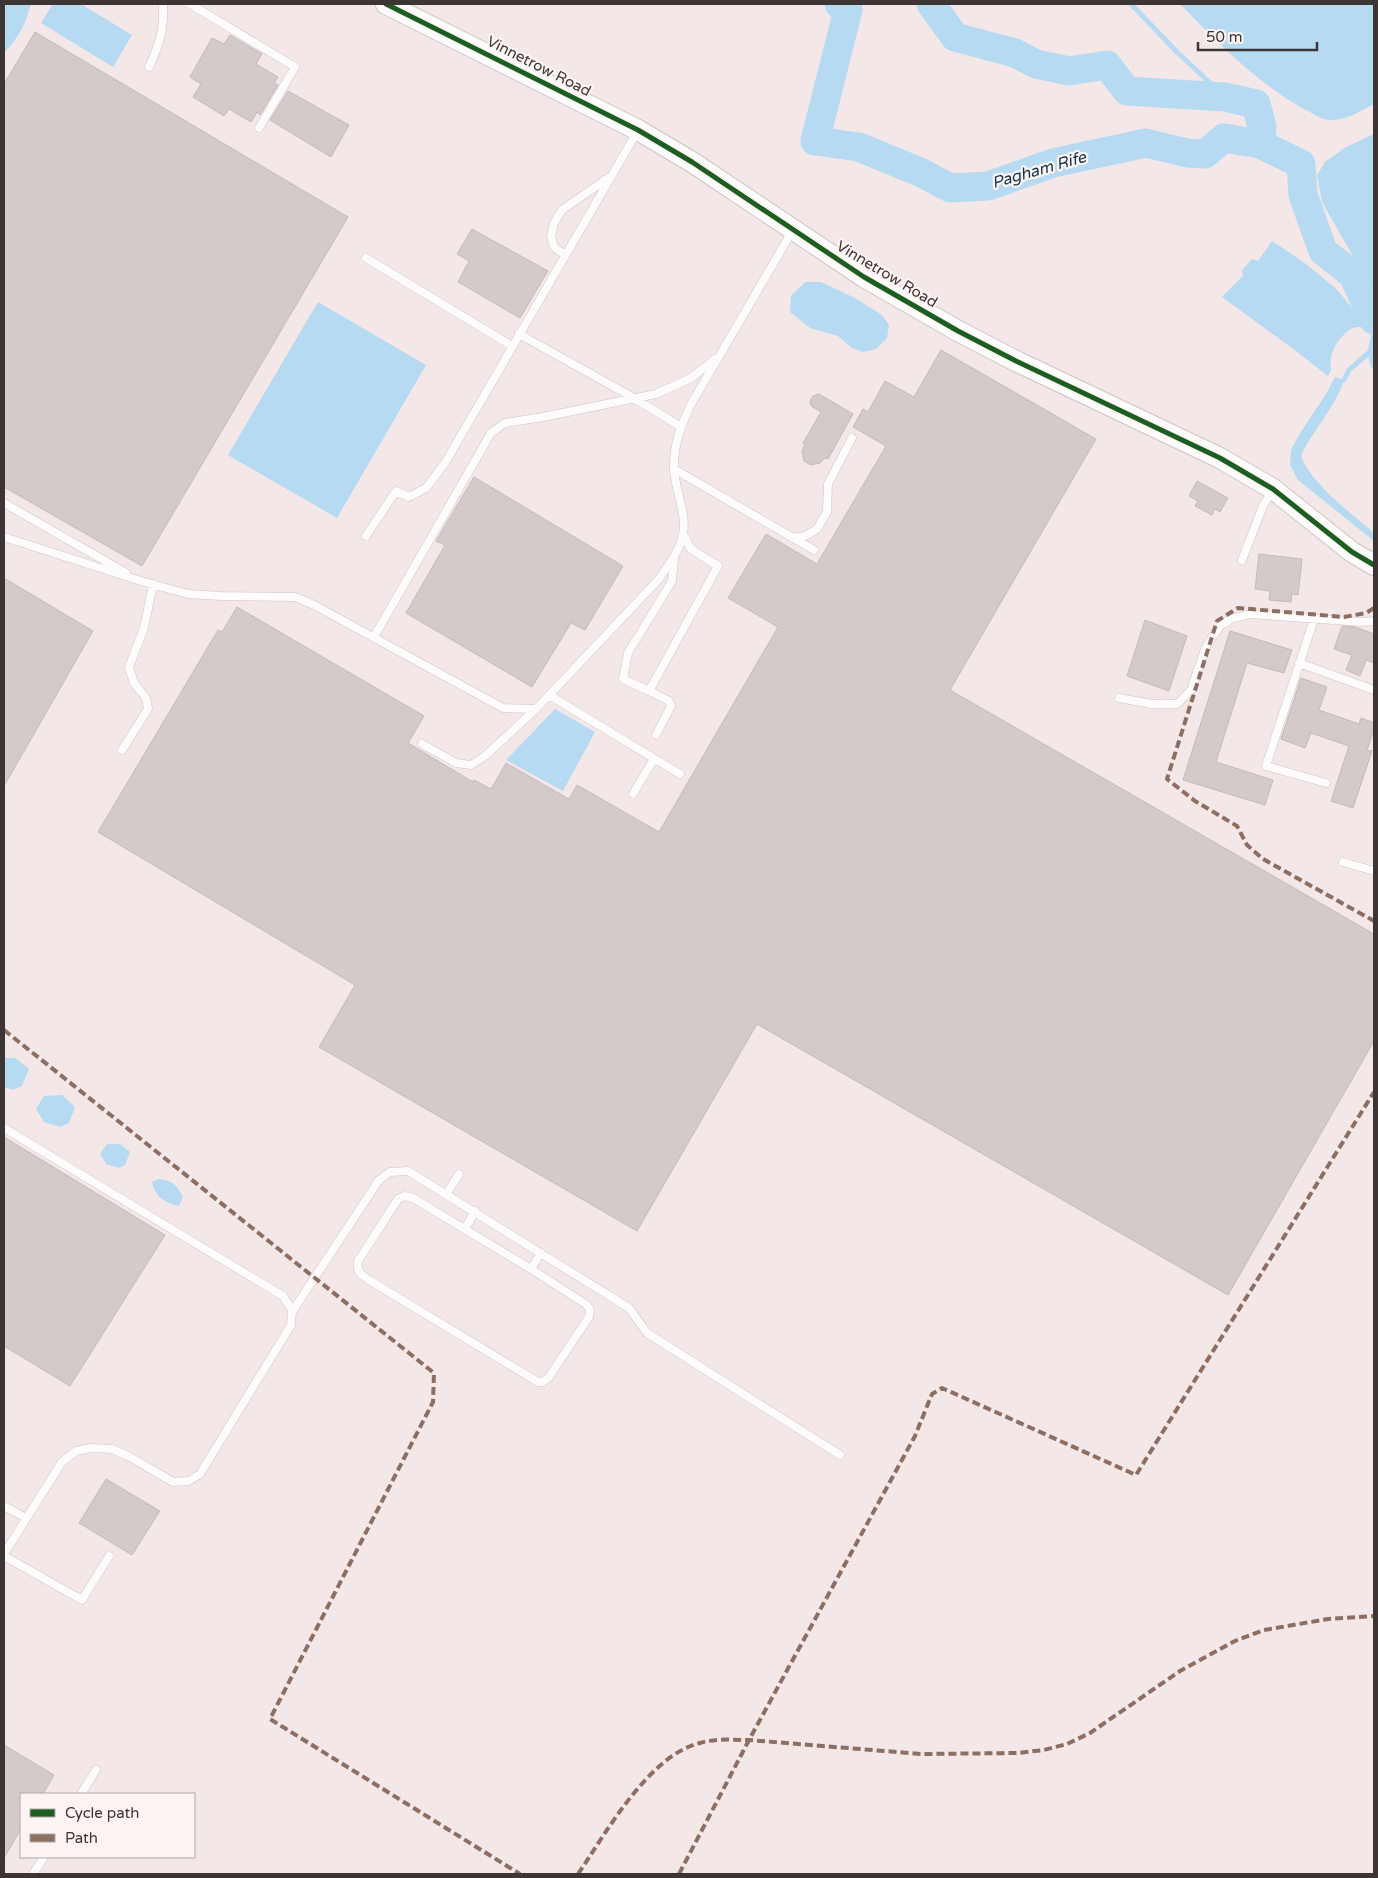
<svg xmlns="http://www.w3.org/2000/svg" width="1378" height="1878" viewBox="0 0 1378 1878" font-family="'Varela Round',sans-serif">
	<rect width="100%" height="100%" fill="#f4e7e7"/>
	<path fill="#b6daf2" d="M4 4H31C26 23 18 39 4 53Z
		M53 4H81L132 35 113 67 41 23Z
		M1180 4H1374V104C1362 110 1346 121 1331 120 1322 120 1314 114 1306 110 1258 84 1218 43 1180 4Z
		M1374 134V293L1322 202 1317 175 1325 162 1346 147Z
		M1272 241C1294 255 1316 271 1335 288 1345 298 1351 309 1362 316L1369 309 1374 320V328C1368 329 1364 327 1358 327 1349 326 1336 342 1333 351 1330 357 1330 364 1331 370L1328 376 1296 351 1222 297 1243 276 1242 270 1252 259 1258 261Z
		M805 282H821L855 298 882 315 889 325 887 338 876 349 863 352 852 348 838 336 810 328 790 312 791 296Z
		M318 302 426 365 337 518 228 455Z
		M1335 377 1344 380C1334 410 1313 429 1301 456 1312 485 1350 512 1374 533V541L1298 480 1290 465 1291 450 1300 433 1326 394Z
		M555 709 595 732 563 791 506 760Z
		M4 1058H15L29 1069 22 1086 13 1090 4 1087Z
		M62 1095 75 1107 69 1123 60 1127 44 1122 36 1109 44 1096Z
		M107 1144H120L130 1152 125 1165 119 1168 106 1164 100 1154Z
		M159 1179C173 1181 176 1184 183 1197L179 1206C165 1203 155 1197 152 1182Z"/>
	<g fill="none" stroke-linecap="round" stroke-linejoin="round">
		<path stroke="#b6daf2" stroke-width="5" d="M1131 4 1177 52 1225 97
			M1374 335C1370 347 1369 356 1374 367
			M1344 380 1349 370 1371 351"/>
		<path stroke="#b6daf2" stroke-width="29" d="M839 4 848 10 815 141 859 147 922 173 950 188 988 186 1053 163 1146 143 1187 153 1205 154 1224 138 1260 144
			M931 4 955 37 1015 53 1036 64 1069 71 1107 65 1127 91 1225 97 1256 104 1262 127 1260 144 1301 164 1303 195 1323 251 1353 275 1374 320"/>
	</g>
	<path fill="#d4caca" stroke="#c4baba" d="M35 32 348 217 142 566 4 487V84Z
		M230 35 262 54 256 64 278 77 274 83 278 85 260 115 257 112 251 122 229 109 224 116 193 97 201 84 190 77 212 38 224 44Z
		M288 91 349 125 331 157 270 120Z
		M472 229 548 271 520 318 458 282 469 261 457 254Z
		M941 350 1096 439 950 690 1374 934V1041L1228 1295 757 1024 637 1231 319 1047 355 985 98 832 218 630 222 632 237 607 424 716 408 743 473 782 474 780 491 789 506 763 569 799 577 785 659 832 778 627 728 598 766 534 817 564 886 446 853 427 863 409 868 412 885 381 914 397Z
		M819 394 853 414 828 459 825 458 820 463 811 465 804 461 802 451 805 444 803 443 821 412 811 406 810 401 813 396Z
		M474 477 623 566 585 630 571 623 532 687 406 613 445 545 436 541Z
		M1197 481 1228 498 1220 512 1215 509 1212 515 1195 506 1198 501 1189 496Z
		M1259 554 1302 559 1298 595 1292 594 1291 602 1269 600 1270 591 1255 589Z
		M4 578 93 631 4 786Z
		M1145 620 1187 636 1169 691 1127 676Z
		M1342 626 1355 627 1374 634V663L1366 660 1360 676 1346 670 1352 655 1334 649Z
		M1230 631 1292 650 1284 673 1247 663 1216 762 1273 780 1265 805 1183 780Z
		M1301 678 1327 687 1319 710 1359 724 1361 718 1374 723V730L1367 750 1372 751 1353 808 1331 801 1349 746 1311 733 1305 748 1281 739Z
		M4 1137 165 1235 70 1386 4 1346Z
		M106 1479 160 1511 132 1555 79 1523Z
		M4 1745 54 1775 43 1794H21V1829L4 1858Z"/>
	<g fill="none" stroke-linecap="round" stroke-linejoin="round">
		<defs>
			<path id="service" d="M190 4 295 67 259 128
				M149 67C160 43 164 31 163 4
				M565 255 554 247 551 237 554 223 562 210 608 178
				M366 258 512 346
				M519 334 634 398 681 427
				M674 469 814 550
				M4 503 126 573
				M366 536 396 491 409 497 426 488 445 463 637 132
				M4 537 141 581 188 594 221 596 295 597 314 605 503 708 536 709
				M793 538 805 536 817 529 827 512 828 484 852 438
				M674 558 672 581 628 653 623 679 649 691 718 566 691 549 683 534
				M1242 560 1263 506 1272 491
				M1314 619 1266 766 1326 783
				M374 637 491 433 505 423 543 417 656 394 691 378 715 359
				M1299 663 1374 690
				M649 691 669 701 671 706 656 735
				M549 695 680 774
				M1119 698 1152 704H1177L1191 690 1205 649 1213 636 1221 625 1231 619 1250 614 1362 622 1374 621
				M422 744 456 763 471 765 485 756 536 709 659 579C668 565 680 551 683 534 687 512 675 491 674 469 673 446 681 426 690 406L793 230
				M122 750 148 709 146 698 134 683 129 667 144 628 153 584
				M633 794 654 759
				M1343 862 1374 871
				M4 1128 283 1296 292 1310 291 1325 200 1474 189 1481 173 1482 130 1457 112 1449 91 1448 76 1451 62 1462 4 1554
				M447 1193 459 1174
				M465 1229 475 1211
				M531 1269 413 1198 405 1196 398 1199 358 1261C356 1272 361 1275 369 1280L538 1382H543L549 1377 589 1317 590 1310 587 1305 531 1269 541 1253
				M292 1312 379 1180 390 1172 408 1171 629 1308 647 1333 840 1455
				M4 1506 26 1518
				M4 1556 82 1600 109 1556
				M81 1794 96 1770
				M33 1874 44 1857"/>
			<path id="tertiary" d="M386 4 638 130 692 162 864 277 958 331 1016 361 1220 458 1273 489 1352 552 1374 565"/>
		</defs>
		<use href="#service" stroke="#cfc5c5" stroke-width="9"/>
		<use href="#tertiary" stroke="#cfc5c5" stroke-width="22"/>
		<use href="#service" stroke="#fdfbfb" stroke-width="8"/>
		<use href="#tertiary" stroke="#fdfbfb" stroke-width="20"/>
		<path stroke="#8d6e63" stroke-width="4" stroke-dasharray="8 4" stroke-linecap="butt" d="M1374 608 1366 613 1344 617 1238 608 1217 621 1167 779 1195 801 1237 826 1247 845 1263 859 1374 921
			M4 1030 434 1373 433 1402 270 1719 520 1874
			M578 1874C606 1833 649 1755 700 1743 716 1738 733 1740 749 1740L921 1754 1018 1753 1044 1750 1067 1744 1090 1733 1180 1671 1235 1641 1264 1630 1328 1619 1374 1616
			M679 1874 749 1740 915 1436 932 1394 942 1388 1136 1475 1374 1092"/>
		<defs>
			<path id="cycleway" d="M386 4 638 130 692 162 864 277 958 331 1016 361 1220 458 1273 489 1352 552 1374 565"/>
		</defs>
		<use href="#cycleway" stroke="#fcf3f3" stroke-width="8"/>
		<use href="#cycleway" stroke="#1b5e20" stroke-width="5"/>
	</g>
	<g text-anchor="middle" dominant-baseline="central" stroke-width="4.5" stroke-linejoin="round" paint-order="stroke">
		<g font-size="15" fill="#3d3434" stroke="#fcf3f3">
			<text transform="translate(539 66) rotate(27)">Vinnetrow Road</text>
			<text transform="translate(887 274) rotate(31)">Vinnetrow Road</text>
		</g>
		<g font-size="16" font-style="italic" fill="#113345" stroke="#fcf3f3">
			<text transform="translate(1039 170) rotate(-16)">Pagham Rife</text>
		</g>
	</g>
	<rect width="1378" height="1878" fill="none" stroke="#3d3434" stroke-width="10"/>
	<rect x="20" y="1793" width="175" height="65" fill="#fcf3f3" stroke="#b0a7a7"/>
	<rect x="30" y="1809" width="25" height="8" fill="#1b5e20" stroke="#b0a7a7"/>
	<text x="65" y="1818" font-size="15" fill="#3d3434">Cycle path</text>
	<rect x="30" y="1834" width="25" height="8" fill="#8d6e63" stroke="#b0a7a7"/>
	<text x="65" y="1843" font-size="15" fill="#3d3434">Path</text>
	<path d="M1198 42v8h119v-8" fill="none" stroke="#3d3434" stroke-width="2.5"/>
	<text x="1206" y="42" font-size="15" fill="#3d3434" stroke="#fcf3f3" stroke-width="4" paint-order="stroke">50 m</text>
</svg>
